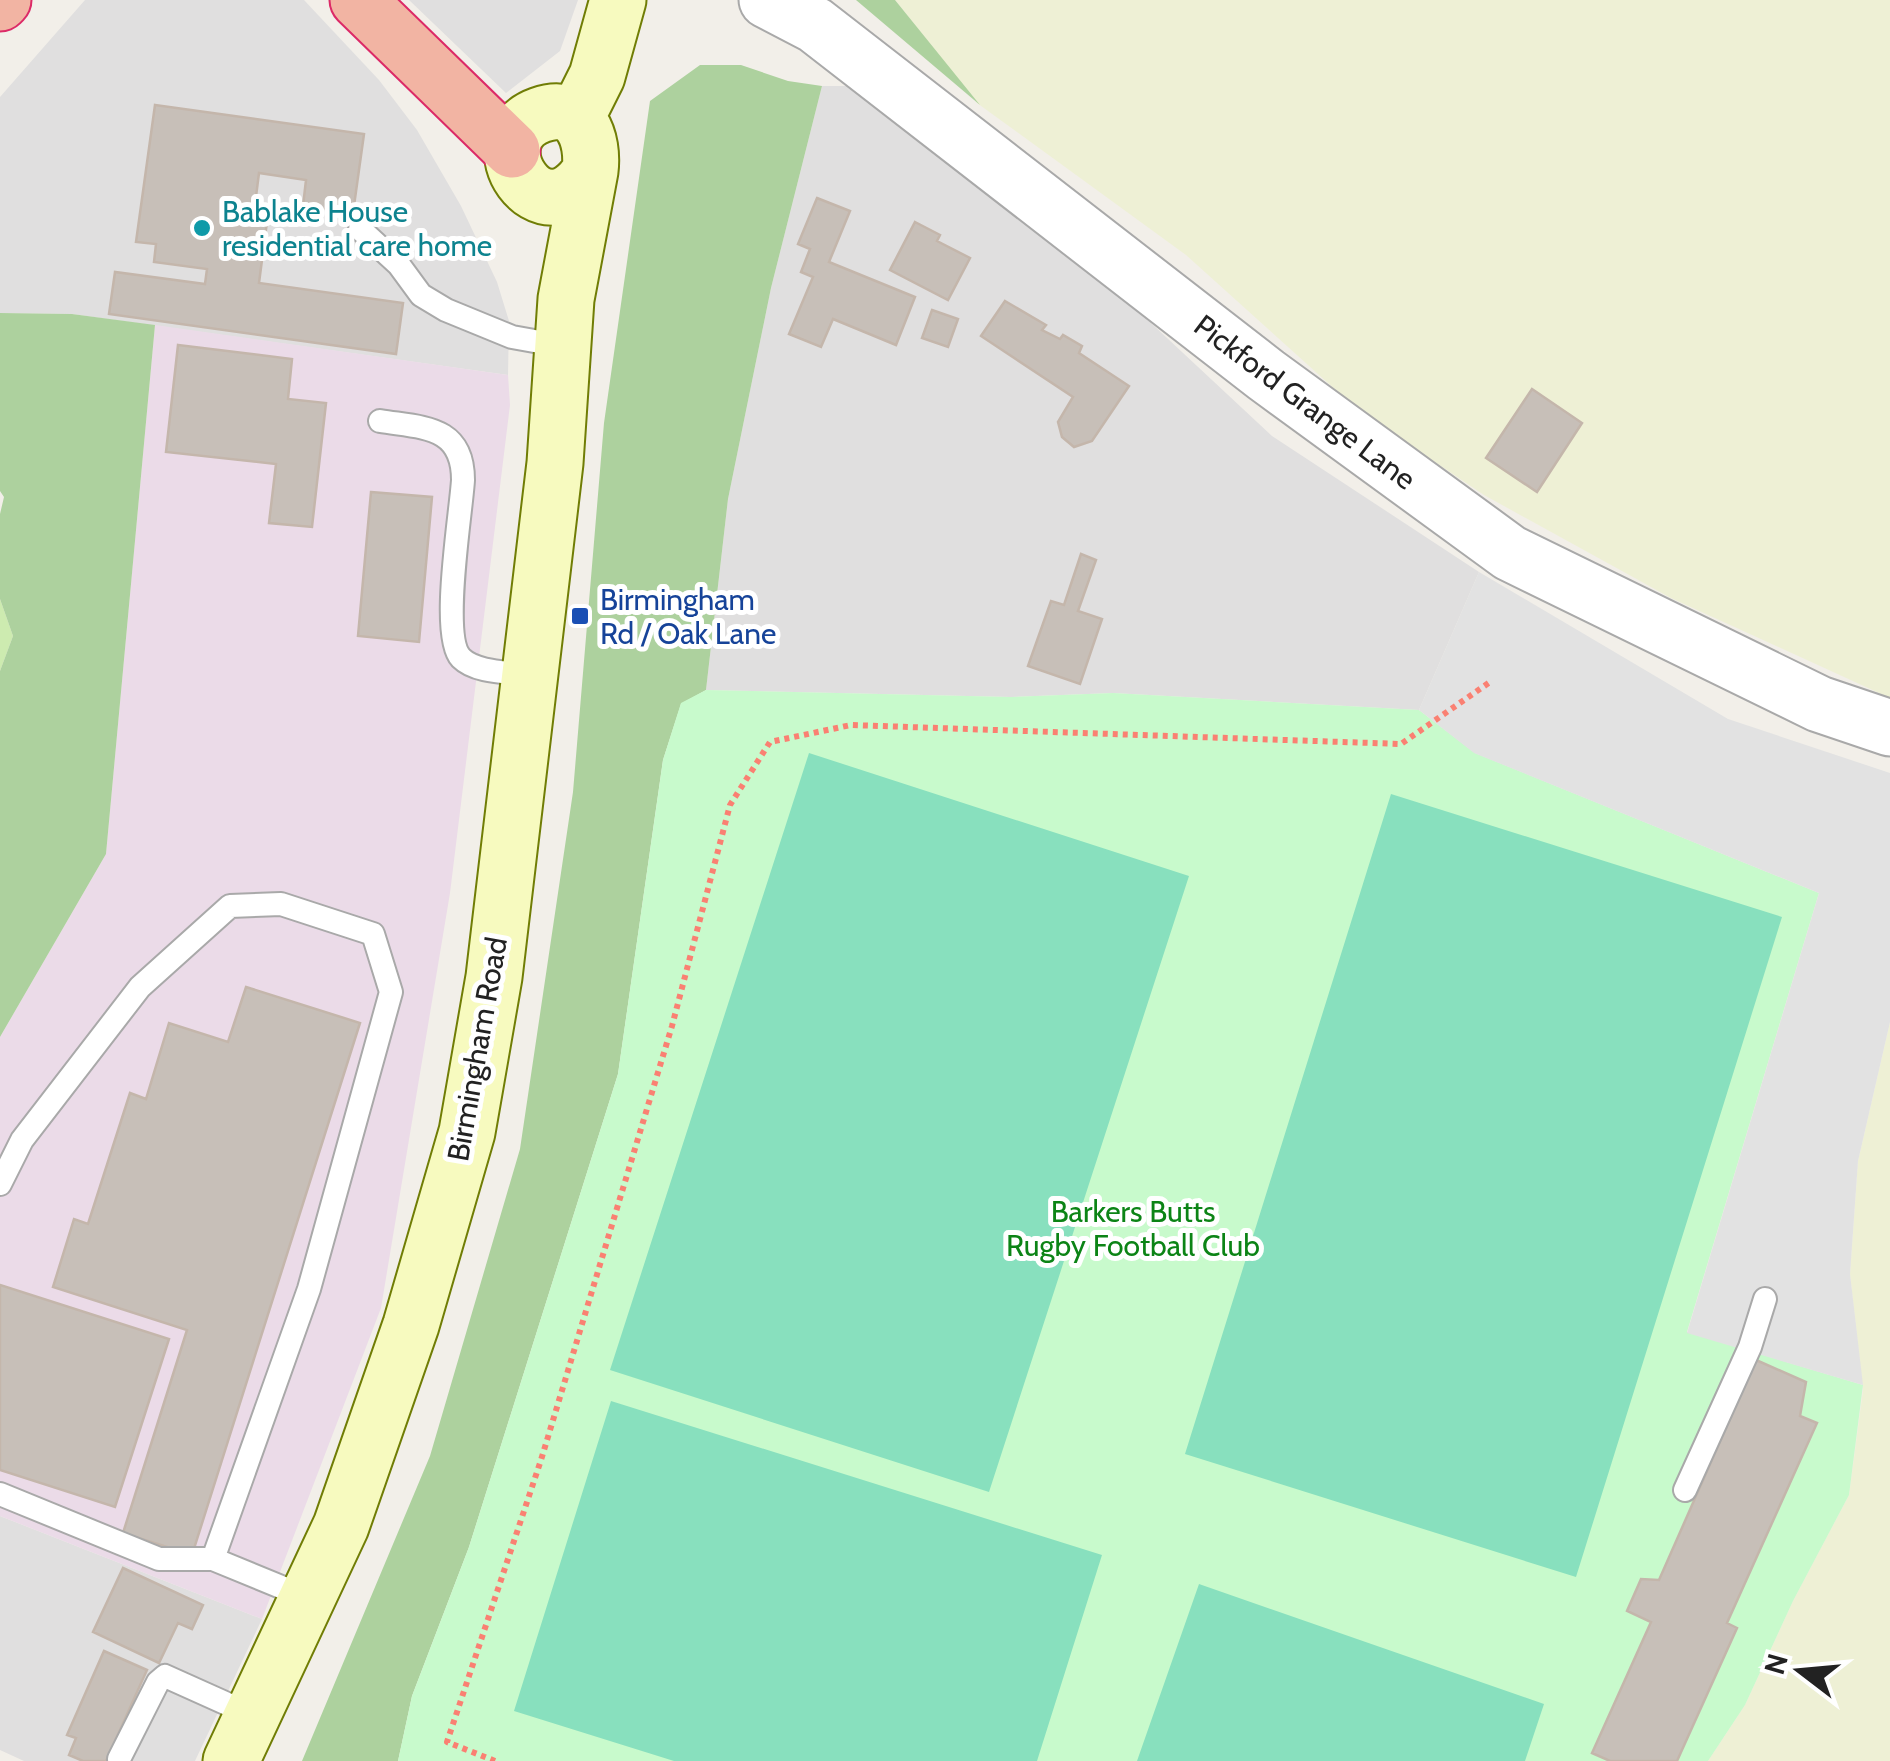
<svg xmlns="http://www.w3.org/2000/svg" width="1890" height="1761" viewBox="0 0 1890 1761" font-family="Cabin,sans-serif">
	<rect width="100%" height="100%" fill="#f2efe9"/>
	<path fill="#e0dfdf" d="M85 0H304L379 80 417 130 461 206 497 282 509 321 508 375 72 314 0 313V97Z
		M409 0H578L560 51 506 93Z
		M822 86H855L1137 310 1272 436 1479 572 1419 710 1113 693 1011 697 706 690 728 499 771 288Z
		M0 1516 262 1619 195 1761H24L0 1750Z"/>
	<path fill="#ebdbe8" d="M155 325 508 375 510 405 450 893 381 1308 262 1619 0 1516V1037L106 854Z"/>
	<path fill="#eef0d5" d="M895 0H1890V698L1671 598 1484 495 1359 411 1186 255 977 103Z
		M1890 1022V1761H1708L1745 1705 1793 1601 1849 1495 1863 1390 1850 1274 1858 1161Z"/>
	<path fill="#cdebb0" d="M0 599 13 636 0 671Z"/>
	<path fill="#add19e" d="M856 0H895L980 105Z
		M700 65H741L788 81 822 86 771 288 728 499 706 690 681 704 663 760 618 1074 469 1547 412 1696 398 1761H302L430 1456 520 1149 573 792 604 423 650 101Z
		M0 313 72 314 155 325 106 854 0 1037V671L13 636 0 599V514L4 497 0 491Z"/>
	<path fill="#c8facc" d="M706 690 1011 697 1113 693 1419 710 1475 753 1819 893 1687 1332 1863 1385 1849 1495 1793 1601 1745 1705 1708 1761H398L412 1696 469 1547 618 1074 663 760 681 703Z"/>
	<path fill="#88e0be" d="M809 753 1189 876 989 1492 610 1370Z
		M1391 794 1782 917 1576 1577 1185 1454Z
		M611 1401 1102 1555 1037 1761H674L514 1711Z
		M1199 1584 1544 1704 1525 1761H1137Z"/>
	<path fill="#e2e2e2" d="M1479 572 1728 719 1890 773V1022L1858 1161 1850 1274 1863 1385 1687 1333 1819 893 1474 753 1419 710Z"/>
	<path fill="#c7bfb8" stroke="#c4b6ab" stroke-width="2.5" d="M155 105 364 134 353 213 303 206 306 180 259 173 254 212 268 214 259 283 403 303 396 354 109 314 115 272 205 284 207 269 154 262 156 244 136 242Z
		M817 198 850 211 829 262 915 297 896 345 833 319 821 347 789 334 813 277 801 272 810 249 798 244Z
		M915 222 940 235 937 241 970 258 948 300 890 270Z
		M1005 301 1046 325 1042 330 1060 339 1063 335 1082 346 1079 353 1129 386 1092 441 1074 447 1062 437 1058 422 1073 397 981 336Z
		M932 310 958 319 948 347 922 338Z
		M178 345 292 359 288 399 326 403 312 527 269 523 276 464 166 452Z
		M1532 389 1582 423 1537 492 1486 458Z
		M371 492 432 497 419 642 358 636Z
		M1081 554 1096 560 1078 611 1102 619 1080 684 1028 666 1051 601 1064 605Z
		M246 987 360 1023 192 1555 123 1533 187 1330 53 1287 74 1219 88 1224 130 1093 146 1099 169 1023 228 1042Z
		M0 1285 169 1339 115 1507 0 1470Z
		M1756 1360 1806 1382 1800 1416 1817 1423 1727 1623 1737 1628 1677 1761H1610L1592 1753 1651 1622 1627 1611 1641 1579 1659 1580Z
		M123 1568 203 1605 192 1629 178 1623 159 1663 93 1632Z
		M104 1651 147 1670 106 1761H83L69 1755 76 1738 67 1735Z"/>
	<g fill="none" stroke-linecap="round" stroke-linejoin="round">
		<defs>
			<path id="service" d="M360 229 399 265 421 295 446 310 512 337 562 346
				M380 421C422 428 463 425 463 480 461 514 440 636 461 658 476 673 509 672 529 675
				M0 1184 22 1140 140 987 230 906 281 904 373 934 391 992 309 1289 213 1559 308 1598
				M1685 1490 1750 1347 1765 1299
				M0 1494 159 1559H213
				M119 1759 158 1682 165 1676 254 1716"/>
			<path id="tertiary" d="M767 0 815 25 1266 375 1510 553 1819 704 1890 728"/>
			<path id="secondary" d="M576 118 597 76 618 0
				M231 1761 341 1526 411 1325 467 1132 494 977 555 463 566 299 590 171C594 140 581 100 540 115 473 139 542 246 590 171"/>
			<path id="trunk" d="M358 0 512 150
				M0 3 3 0"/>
		</defs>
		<use href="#service" stroke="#a9a9a9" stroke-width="26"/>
		<use href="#tertiary" stroke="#a9a9a9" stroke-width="59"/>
		<use href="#secondary" stroke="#707d05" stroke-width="59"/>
		<use href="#trunk" stroke="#dc2a67" stroke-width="59"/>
		<path stroke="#fa8072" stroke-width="6" stroke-dasharray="5 5" stroke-linecap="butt" d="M495 1761 447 1742 541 1460 672 1026 730 805 770 742 851 725 1401 744 1490 682"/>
		<use href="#service" stroke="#fff" stroke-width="22"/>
		<use href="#tertiary" stroke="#fff" stroke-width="55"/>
		<use href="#secondary" stroke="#f7fabf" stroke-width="55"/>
		<use href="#trunk" stroke="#f2b4a3" stroke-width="55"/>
	</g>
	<circle fill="#0f9aa8" stroke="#fff" stroke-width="4" cx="202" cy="228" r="10"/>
	<rect fill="#1a4fb4" stroke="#fff" stroke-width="4" x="570" y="606" width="20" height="20" rx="5"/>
	<g text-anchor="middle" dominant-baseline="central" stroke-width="10" stroke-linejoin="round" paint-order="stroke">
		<g font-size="30" fill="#0d838f" stroke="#fff" text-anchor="start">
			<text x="222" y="211">Bablake House<tspan x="222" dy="34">residential care home</tspan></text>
		</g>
		<g font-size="30" fill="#222" stroke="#fff">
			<text transform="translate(1305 402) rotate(37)">Pickford Grange Lane</text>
			<text transform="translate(477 1049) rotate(-80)">Birmingham Road</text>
		</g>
		<g font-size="30" fill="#164399" stroke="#fff" text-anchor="start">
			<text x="600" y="599">Birmingham<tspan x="600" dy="34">Rd / Oak Lane</tspan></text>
		</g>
		<g font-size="30" fill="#0c8416" stroke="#fff">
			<text x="1133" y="1211">Barkers Butts<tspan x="1133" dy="34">Rugby Football Club</tspan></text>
		</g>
	</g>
	<g transform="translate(1800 1671) rotate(286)" stroke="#ffffff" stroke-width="8" paint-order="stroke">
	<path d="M0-8L18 38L0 25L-18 38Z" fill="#222222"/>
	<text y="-15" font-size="28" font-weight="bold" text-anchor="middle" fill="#222222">N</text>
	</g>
</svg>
